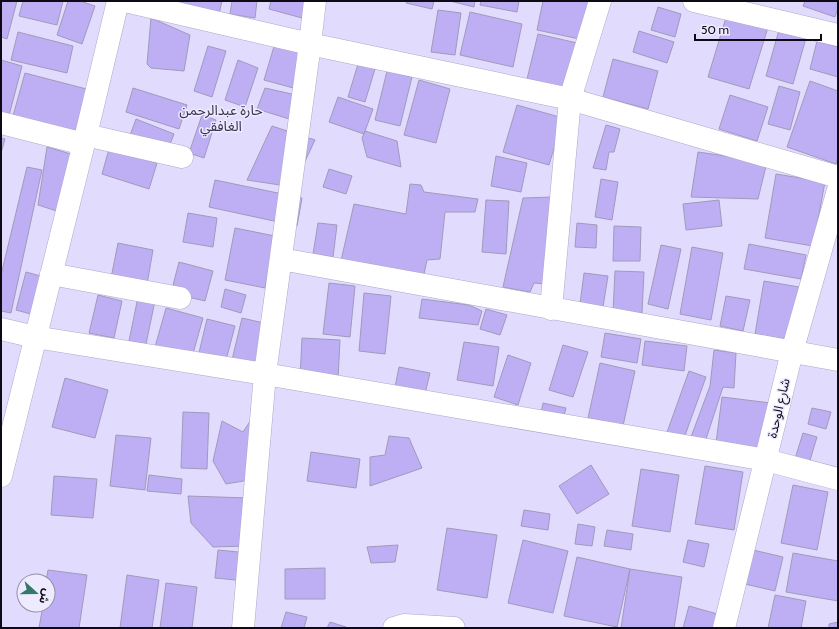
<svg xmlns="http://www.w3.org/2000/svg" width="839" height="629" viewBox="0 0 839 629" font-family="Cabin,'Noto Sans Arabic',sans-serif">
	<rect width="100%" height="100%" fill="#e1dbfd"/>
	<path fill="#beaff5" stroke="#a09aba" d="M1 1H17L7 39 1 37Z
		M23 1H63L57 25 19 16Z
		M68 1H80L95 6 82 44 57 35Z
		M177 1H222L219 14 176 4Z
		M232 1H257L255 18 230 14Z
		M271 1H307L302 18 269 9Z
		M407 1H434L432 9 406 3Z
		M450 1H475L474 7Z
		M481 1H519L517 12 480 5Z
		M543 1H598L589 41 537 30Z
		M805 1H838V8L835 17 803 6Z
		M658 7 681 14 675 37 651 30Z
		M438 10 461 13 455 55 431 52Z
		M728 11 769 24 749 89 708 77Z
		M470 12 522 24 513 67 460 55Z
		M151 18 190 35 184 71 151 68 147 64Z
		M779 30 806 38 793 84 766 76Z
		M639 31 674 42 667 63 633 52Z
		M18 32 73 46 67 73 11 60Z
		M538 34 590 46 579 91 527 79Z
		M817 41 838 47V77L810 69Z
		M275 43 308 53 297 89 264 80Z
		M208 46 226 51 212 97 194 91Z
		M613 59 658 71 648 109 603 97Z
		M1 60 22 66 6 127 1 126Z
		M238 60 258 68 245 107 225 100Z
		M358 64 375 69 365 102 348 97Z
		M387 71 412 77 400 126 375 120Z
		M25 73 94 91 81 141 11 123Z
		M419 80 450 89 436 143 404 135Z
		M810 81 838 91V157L836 164 787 147Z
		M779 86 800 92 790 130 768 124Z
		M133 88 187 105 179 129 126 112Z
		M265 88 305 97 302 123 257 109Z
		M730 95 768 107 757 141 719 129Z
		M338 97 373 109 364 134 329 122Z
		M517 105 563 118 549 165 503 152Z
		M202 115 216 120 204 158 189 153Z
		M136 119 174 134 167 152 129 138Z
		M606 125 620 129 614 152H609L606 170 593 168Z
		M272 126 315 140 293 187 247 180Z
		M365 131 397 141 401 167 367 157 362 138Z
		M1 138 5 139 1 153Z
		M47 147 74 155 63 213 38 205Z
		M109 149 157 163 149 189 102 174Z
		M698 152 767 162 758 199 691 197Z
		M496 156 527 163 521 192 491 186Z
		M27 167 42 170 11 313 1 311V275Z
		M329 169 352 176 346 194 323 187Z
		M776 174 825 182 813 246 765 238Z
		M601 179 618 182 612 220 595 217Z
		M215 180 302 198 297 226 209 207Z
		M410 184 421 185 424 192 478 199 475 212H445L440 259 427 260 424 274 340 265 354 204 406 214Z
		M553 197 545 284 534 283 530 292 503 287 523 198Z
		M486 200 509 201 506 254 482 252Z
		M719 200 722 226 686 230 683 204Z
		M188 213 217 218 213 247 183 242Z
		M318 223 337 225 333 257 313 254Z
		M577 223 597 225 596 248 575 247Z
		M614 226 641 227 640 261H613Z
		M235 228 275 236 265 288 225 280Z
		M118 243 153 250 146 290 110 283Z
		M749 244 806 255 801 279 744 269Z
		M661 245 681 249 668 309 648 304Z
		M692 247 723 253 711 320 680 314Z
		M179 262 213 271 205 301 171 293Z
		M615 271 644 272 642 313 613 312Z
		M26 272 48 278 38 316 16 310Z
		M584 273 608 276 603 307 580 304Z
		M764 281 799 287 790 340 755 334Z
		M329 283 355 286 350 337 323 334Z
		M225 289 246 295 241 313 221 307Z
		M139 292 156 296 146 344 129 341Z
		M364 293 391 296 385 354 359 351Z
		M98 295 122 301 114 338 89 333Z
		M726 296 750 300 743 331 720 326Z
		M422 299 469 305 482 311 478 325 419 318Z
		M166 308 203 318 192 357 155 347Z
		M486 309 507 315 500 335 480 329Z
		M242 318 268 324 259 367 232 360Z
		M207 319 235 326 225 364 198 357Z
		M605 333 641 339 637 363 601 357Z
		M302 338 340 340 338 380 300 378Z
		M645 341 687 346 684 371 642 365Z
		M464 342 499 347 493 386 457 380Z
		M563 345 588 352 573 397 549 390Z
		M714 350 736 353 734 388 723 387 706 439 691 437 710 386Z
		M508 355 531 363 518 405 494 397Z
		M600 363 635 371 623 426 588 418Z
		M399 367 430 373 424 398 394 392Z
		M689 371 706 377 683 441 666 435Z
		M65 378 108 390 95 438 52 427Z
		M722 397 771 403 764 450 716 443Z
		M543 403 566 408 562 423 540 418Z
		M812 408 831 412 826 429 808 424Z
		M183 412 209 413 207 469 181 468Z
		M251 420 261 478 226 484 213 461 222 421 243 432Z
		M803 433 817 437 808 467 794 462Z
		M116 435 151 438 145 490 110 486Z
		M389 436 409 438 422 468 370 486V457L385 455Z
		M311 452 360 459 356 488 307 481Z
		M591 465 609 494 577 514 559 486Z
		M705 466 743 472 734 530 695 524Z
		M641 469 679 475 670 532 632 526Z
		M149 475 182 479 181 494 147 491Z
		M54 476 97 479 93 518 51 515Z
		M793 485 828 492 817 550 781 543Z
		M188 496 249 498 247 546 213 547 191 523Z
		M524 510 550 514 548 530 521 526Z
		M578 524 595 527 592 546 575 544Z
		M447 528 497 535 487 598 437 590Z
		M607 530 633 534 631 550 604 546Z
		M523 540 568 551 553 613 508 603Z
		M688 540 709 544 704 567 683 562Z
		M398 545 395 562 371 563 367 547Z
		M218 550 259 554 256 582 215 578Z
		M753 550 783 557 775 591 745 584Z
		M793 553 838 561V601L786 592Z
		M577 557 630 569 617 627 564 616Z
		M325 568V599H285V569Z
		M630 569 682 577 674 628H621Z
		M48 570 87 575 79 628H39L43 605H48V581H46Z
		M127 575 159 580 152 628H120Z
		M166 583 197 587 192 628H160Z
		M775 595 806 601 801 628H768Z
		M689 606 721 615 717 628H683Z
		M286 612 307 617 304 628H281Z
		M330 622 346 627V628H327Z
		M838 622V628H829V624Z"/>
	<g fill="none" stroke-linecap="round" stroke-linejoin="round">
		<defs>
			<path id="minor" d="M125 1 310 44 570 99 838 177
				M694 1 838 35
				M1 123 84 144
				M86 135 182 157
				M281 259 838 360
				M51 274 180 298
				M551 309 570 99 600 1
				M1 329 35 337 265 374 766 460 838 479
				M1 476 86 135 118 1
				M243 628 265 374 310 44 315 1
				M394 628 404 625 454 628
				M724 628 792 352 838 190"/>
		</defs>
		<use href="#minor" stroke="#ada7c7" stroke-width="23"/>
		<use href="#minor" stroke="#fff" stroke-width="22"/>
	</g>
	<g text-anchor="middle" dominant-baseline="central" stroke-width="3" stroke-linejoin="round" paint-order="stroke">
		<g font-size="13" fill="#0d0a15" stroke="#eeeaff">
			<text transform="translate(778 408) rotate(-77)">شارع الوحدة</text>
		</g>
		<g font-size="14" fill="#38334d" stroke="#eeeaff">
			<text x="221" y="110">حارة عبدالرحمن<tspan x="221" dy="16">الغافقي</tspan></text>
		</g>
	</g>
	<rect width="839" height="629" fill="none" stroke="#0d0a15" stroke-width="4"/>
	<g transform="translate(36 593) rotate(111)"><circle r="19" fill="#eeeaff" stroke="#9490a1"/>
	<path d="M0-3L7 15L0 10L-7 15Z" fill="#357869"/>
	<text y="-6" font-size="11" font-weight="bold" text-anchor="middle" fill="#0d0a15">ش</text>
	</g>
	<path d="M695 34v6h126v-6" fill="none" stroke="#0d0a15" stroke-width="2"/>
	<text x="701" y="34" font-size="12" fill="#0d0a15" stroke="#eeeaff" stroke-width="3" paint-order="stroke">50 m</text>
</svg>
